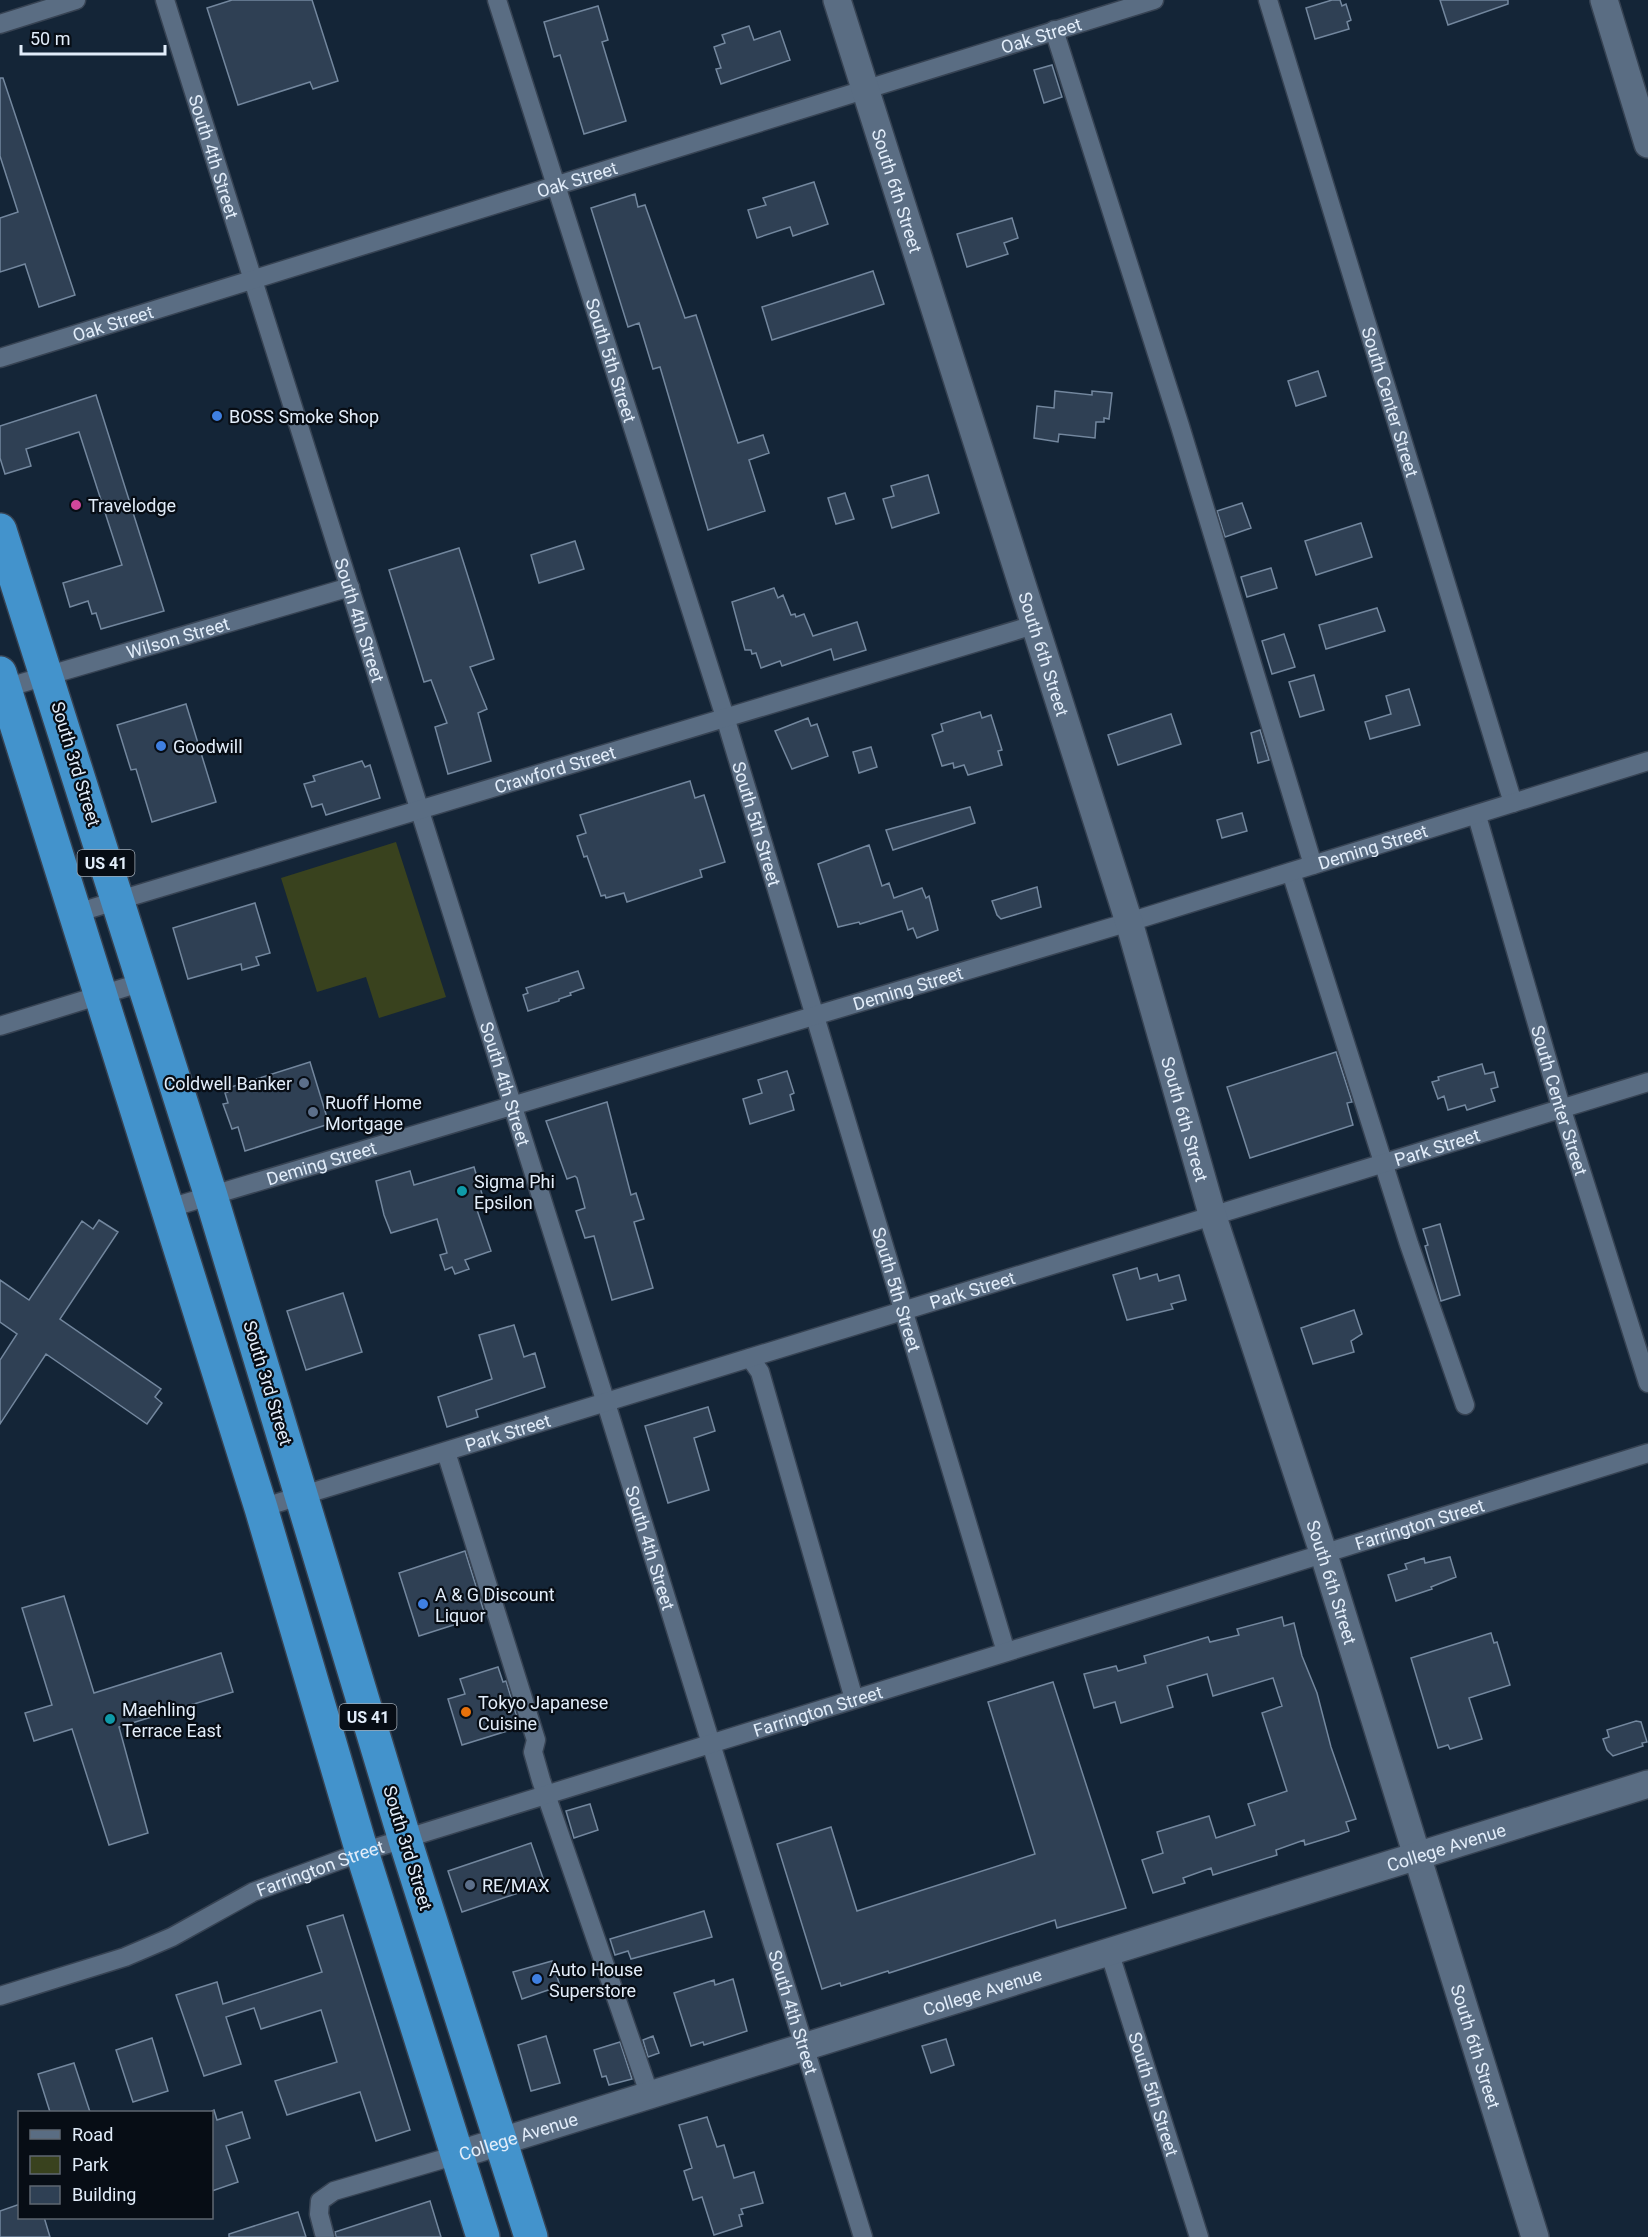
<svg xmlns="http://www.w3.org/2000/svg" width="1648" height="2237" viewBox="0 0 1648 2237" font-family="Roboto,sans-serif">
	<rect width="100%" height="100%" fill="#142537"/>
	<path fill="#39421e" d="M396 842 446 997 379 1018 366 977 317 992 281 878Z"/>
	<path fill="#2f4054" stroke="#73879e" stroke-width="1.5" d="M232 0H312L338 81 313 89 310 82 238 105 207 8Z
		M1332 0H1340L1342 6 1346 4 1351 20 1347 22 1349 29 1315 39 1306 8Z
		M1440 0H1508V4L1448 25Z
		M598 6 608 40 602 42 626 121 584 134 560 55 554 57 544 22Z
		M749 26 754 40 780 31 790 60 721 84 716 69 721 68 714 47 725 43 722 35Z
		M1052 65 1062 97 1044 103 1034 70Z
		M0 78H3L75 295 39 307 25 264 0 272V218L18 212 0 156Z
		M814 182 828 224 793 236 790 227 757 238 748 210 766 205 763 198Z
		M635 194 638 207 645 205 685 318 696 315 738 443 763 435 769 453 749 460 765 511 708 530 660 367 653 369 639 323 628 327 591 208Z
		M1012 218 1018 238 1004 243 1008 254 967 267 957 234Z
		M873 271 884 304 772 340 762 307Z
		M1318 371 1326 396 1296 406 1288 381Z
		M1055 391 1092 395V391L1112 393 1109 419 1104 418V422H1096L1095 438 1059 434 1058 442 1034 438 1037 406 1054 408Z
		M96 395 164 611 101 629 96 613 92 614 88 601 70 607 63 583 122 565 79 432 26 449 31 466 5 474 0 458V426Z
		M928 475 939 513 892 528 883 499 894 496 891 486Z
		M845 493 854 519 836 524 828 498Z
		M1242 503 1251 528 1225 537 1217 511Z
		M1361 523 1372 557 1316 575 1305 541Z
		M575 541 584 569 539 583 531 555Z
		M459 548 494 659 470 667 487 709 478 713 491 761 448 774 435 727 447 723 431 680 424 682 389 570Z
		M1271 568 1277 588 1247 597 1241 577Z
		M774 588 778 598 783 595 791 615 795 614 796 617 804 614 813 636 857 622 866 650 834 660 831 649 782 666 780 661 761 668 756 653 752 654 751 650H745L732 602Z
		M1377 608 1385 631 1326 649 1319 625Z
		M1284 634 1295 667 1272 674 1262 641Z
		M1314 675 1324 710 1300 717 1289 682Z
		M1409 689 1420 725 1370 739 1365 722 1391 714 1386 696Z
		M186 704 216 802 152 822 136 769 131 770 117 725Z
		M980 712 982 718 991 715 1002 750 998 751 1002 765 968 775 964 765 954 768 953 763 942 766 932 735 943 731 941 724Z
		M1171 714 1181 744 1118 765 1108 735Z
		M808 718 811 726 817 724 828 756 792 769 775 731Z
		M1260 730 1269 760 1258 763 1251 733Z
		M871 747 877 767 859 773 853 752Z
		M362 761 365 767 370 765 380 798 326 815 322 804 312 807 304 784 315 781 313 776Z
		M690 781 695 798 704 795 725 862 700 870 702 877 627 902 624 893 606 898 605 895 601 896 587 856 584 857 577 836 586 833 580 815Z
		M970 807 975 823 893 850 886 830Z
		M1242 813 1247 831 1222 838 1217 820Z
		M869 845 882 886 889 883 894 898 922 888 926 898 929 896 938 930 917 938 913 928 908 930 902 911 860 924 859 922 838 927 818 864Z
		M1037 887 1041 907 1001 919 997 915 992 901Z
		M255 903 270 953 256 957 259 965 242 970 241 964 188 979 173 928Z
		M578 971 584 988 570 993 571 995 559 999V1001L528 1011 523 995 528 993 526 988Z
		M1336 1052 1352 1102 1347 1103 1353 1125 1250 1158 1227 1087Z
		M310 1062 329 1124 245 1151 238 1127 232 1129 223 1104 228 1103 225 1093 230 1091 231 1087Z
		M1482 1064 1485 1074 1494 1072 1498 1087 1491 1089 1495 1101 1467 1110 1465 1105 1448 1110 1444 1096 1438 1099 1432 1082 1439 1080 1438 1077Z
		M787 1071 794 1093 790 1095 794 1110 750 1124 743 1099 762 1093 758 1080Z
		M607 1102 631 1195 636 1193 644 1219 634 1222 653 1288 612 1300 594 1236 585 1238 576 1211 585 1208 577 1178 575 1176 567 1179 546 1121Z
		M474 1167 485 1204 476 1207 491 1251 465 1260 469 1269 455 1274 452 1267 445 1270 440 1255 447 1253 437 1219 391 1233 384 1215 376 1181 410 1171 414 1185Z
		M99 1220 118 1232 60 1319 161 1389 155 1397 162 1403 147 1424 46 1354 0 1424V1360L17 1334 0 1322V1280L29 1300 82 1221 93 1229Z
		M1440 1224 1460 1295 1441 1301 1425 1246 1428 1245 1423 1229Z
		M1137 1268 1140 1279 1157 1274 1159 1281 1179 1275 1186 1300 1171 1304 1173 1309 1127 1320 1113 1275Z
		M343 1293 362 1352 306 1370 287 1311Z
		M1354 1310 1362 1334 1351 1341 1354 1352 1313 1364 1301 1328Z
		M514 1325 524 1357 535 1353 545 1387 476 1410 478 1417 447 1427 438 1397 492 1379 479 1335Z
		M708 1407 715 1431 694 1438 709 1490 668 1503 645 1426Z
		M465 1551 485 1615 419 1636 399 1573Z
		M1450 1557 1456 1577 1431 1587 1432 1589 1396 1601 1388 1575 1407 1569 1405 1564 1424 1558 1425 1563Z
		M64 1596 94 1693 221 1653 233 1692 119 1727 148 1833 109 1845 72 1729 34 1741 25 1713 52 1705 22 1608Z
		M1282 1617 1284 1626 1294 1623 1302 1656 1317 1693 1331 1747 1356 1819 1346 1822 1349 1831 1338 1835 1305 1845 1304 1840 1276 1850 1277 1855 1213 1875 1211 1868 1183 1878 1185 1883 1153 1893 1142 1860 1163 1853 1157 1832 1209 1816 1216 1838 1255 1825 1248 1804 1287 1791 1262 1713 1282 1706 1273 1678 1213 1696 1207 1674 1167 1686 1173 1707 1121 1723 1115 1702 1094 1708 1084 1674 1116 1666 1118 1671 1146 1663 1144 1656 1208 1637 1210 1642 1239 1635 1237 1629Z
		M1491 1633 1494 1643 1497 1642 1510 1685 1469 1698 1482 1739 1450 1749 1448 1745 1438 1748 1411 1658Z
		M498 1667 503 1682 506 1681 520 1727 462 1745 448 1699 465 1694 460 1679Z
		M1053 1682 1126 1908 1057 1928 1055 1920 889 1973 888 1971 841 1986 840 1983 822 1989 777 1844 831 1827 857 1911 1035 1854 988 1702Z
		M1636 1721 1641 1722 1647 1742 1642 1743 1643 1746 1613 1756 1607 1750 1603 1739 1609 1737 1607 1730Z
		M590 1804 598 1830 574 1838 566 1811Z
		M531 1843 545 1884 462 1912 448 1871Z
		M704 1911 712 1937 631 1959 628 1951 615 1955 610 1939Z
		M343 1915 410 2130 376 2141 360 2092 287 2115 275 2081 337 2062 321 2010 261 2029 254 2008 226 2017 241 2064 204 2076 176 1995 217 1982 223 2004 322 1972 307 1926Z
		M552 1961 560 1986 522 1999 513 1972Z
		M733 1979 747 2031 704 2045 703 2042 691 2046 674 1993 714 1980 715 1985Z
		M546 2036 560 2083 531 2091 518 2045Z
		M653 2036 659 2053 648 2057 643 2040Z
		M152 2038 168 2091 133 2102 116 2050Z
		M946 2039 954 2065 931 2073 922 2046Z
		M620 2042 632 2079 609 2085 606 2076 602 2077 594 2050Z
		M74 2063 90 2112H50L38 2074Z
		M214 2110 217 2120 242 2112 250 2138 226 2146 238 2182 212 2191V2111Z
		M707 2117 717 2147 724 2145 734 2178 754 2172 763 2203 741 2209 743 2214 739 2215 742 2226 714 2235 702 2197 693 2200 684 2171 692 2168 679 2125Z
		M430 2201 441 2237H336L335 2232Z
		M20 2204V2217H44L50 2237H0V2211Z
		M298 2212 306 2237H229V2234Z"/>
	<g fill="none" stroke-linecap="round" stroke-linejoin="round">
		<defs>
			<g id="street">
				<path id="s1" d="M165 0 606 1403 863 2237"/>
				<path id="s2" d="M497 0 725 717 1006 1652"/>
				<path id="s3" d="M1268 0 1513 803"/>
				<path d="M0 24 76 0"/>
				<path d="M1054 30 1180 426 1313 865"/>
				<path id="s4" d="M0 358 1154 0"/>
				<path id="s5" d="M5 688 350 587"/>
				<path id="s6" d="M1477 816 1561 1107 1648 1383"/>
				<path d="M1291 872 1409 1244 1465 1405"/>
				<path id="s7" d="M76 913 1034 625"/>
				<path d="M0 1026 143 982"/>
				<path id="s8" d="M166 1209 1129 922 1648 761"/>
				<path d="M750 1358 760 1372 854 1699"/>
				<path d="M446 1452 536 1740 533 1752 541 1780 650 2096"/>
				<path id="s9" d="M261 1508 1648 1082"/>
				<path id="s10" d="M1109 1951 1199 2237"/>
				<path id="s11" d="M0 1996 125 1957 172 1937 253 1892 362 1852 1648 1453"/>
				<path d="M325 2237 319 2214 320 2201 334 2191 457 2155"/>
			</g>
			<g id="secondary">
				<path id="s12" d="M837 0 1129 922 1213 1217 1324 1555 1535 2237"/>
				<path d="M1604 0 1648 144"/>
				<path id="s13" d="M457 2155 1648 1784"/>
			</g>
			<path id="highway" d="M0 530 211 1196 405 1840 531 2237
				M0 673 261 1508 362 1852 483 2237"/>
		</defs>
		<use href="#street" stroke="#374353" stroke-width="21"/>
		<use href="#secondary" stroke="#374353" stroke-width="30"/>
		<use href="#highway" stroke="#374353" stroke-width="36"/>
		<use href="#street" stroke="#5a6d83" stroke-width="18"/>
		<use href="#secondary" stroke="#5a6d83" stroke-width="27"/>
		<use href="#highway" stroke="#4393cc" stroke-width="33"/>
	</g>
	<g fill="#3f7fe0" stroke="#070d15" stroke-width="2">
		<circle cx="217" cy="416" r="6"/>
		<circle cx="161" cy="746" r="6"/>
		<circle cx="423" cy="1604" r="6"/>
		<circle cx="537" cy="1979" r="6"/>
	</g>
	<circle fill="#d1479c" stroke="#070d15" stroke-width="2" cx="76" cy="505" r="6"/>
	<g fill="#5c6f8a" stroke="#070d15" stroke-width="2">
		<circle cx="304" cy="1083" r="6"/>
		<circle cx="313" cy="1112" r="6"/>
		<circle cx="470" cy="1885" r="6"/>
	</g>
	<g fill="#0f9aa8" stroke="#070d15" stroke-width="2">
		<circle cx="462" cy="1191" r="6"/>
		<circle cx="110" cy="1719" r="6"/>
	</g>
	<circle fill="#e8710a" stroke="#070d15" stroke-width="2" cx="466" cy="1712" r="6"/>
	<g text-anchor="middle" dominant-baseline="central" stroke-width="4.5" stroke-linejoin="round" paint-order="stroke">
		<g fill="#070d15" stroke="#a0aab5" stroke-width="1.5">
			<rect x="77.5" y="850" width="57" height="26" rx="4.5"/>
			<rect x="339.5" y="1704" width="57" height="26" rx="4.5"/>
		</g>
		<g font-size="16" font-weight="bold" fill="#e2edfa">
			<text x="106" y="863">US 41</text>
			<text x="368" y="1717">US 41</text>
		</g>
		<g font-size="18" fill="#e2edfa" stroke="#070d15">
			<text stroke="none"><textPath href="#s4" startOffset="1090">Oak Street</textPath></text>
			<text stroke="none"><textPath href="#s1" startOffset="164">South 4th Street</textPath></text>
			<text stroke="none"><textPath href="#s4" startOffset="604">Oak Street</textPath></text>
			<text stroke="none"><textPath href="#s12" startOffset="200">South 6th Street</textPath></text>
			<text stroke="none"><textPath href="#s4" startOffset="118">Oak Street</textPath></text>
			<text stroke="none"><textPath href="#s2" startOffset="378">South 5th Street</textPath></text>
			<text stroke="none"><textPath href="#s3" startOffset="420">South Center Street</textPath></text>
			<text stroke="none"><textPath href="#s1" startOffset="650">South 4th Street</textPath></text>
			<text stroke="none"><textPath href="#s5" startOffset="180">Wilson Street</textPath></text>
			<text stroke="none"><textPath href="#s12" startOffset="686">South 6th Street</textPath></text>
			<text transform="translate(76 764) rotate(73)">South 3rd Street</text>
			<text stroke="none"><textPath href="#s7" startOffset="500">Crawford Street</textPath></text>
			<text stroke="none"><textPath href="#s2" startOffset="864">South 5th Street</textPath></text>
			<text stroke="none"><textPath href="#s8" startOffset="1260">Deming Street</textPath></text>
			<text stroke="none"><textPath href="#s8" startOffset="774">Deming Street</textPath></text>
			<text stroke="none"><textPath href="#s1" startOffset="1136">South 4th Street</textPath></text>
			<text stroke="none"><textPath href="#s6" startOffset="296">South Center Street</textPath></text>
			<text stroke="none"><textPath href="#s12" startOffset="1172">South 6th Street</textPath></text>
			<text stroke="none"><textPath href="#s9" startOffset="1230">Park Street</textPath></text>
			<text stroke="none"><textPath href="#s8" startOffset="162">Deming Street</textPath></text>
			<text stroke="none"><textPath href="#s2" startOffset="1350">South 5th Street</textPath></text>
			<text stroke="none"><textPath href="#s9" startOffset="744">Park Street</textPath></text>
			<text transform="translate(268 1383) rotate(73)">South 3rd Street</text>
			<text stroke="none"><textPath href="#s9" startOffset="258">Park Street</textPath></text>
			<text stroke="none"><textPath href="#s11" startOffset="1498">Farrington Street</textPath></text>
			<text stroke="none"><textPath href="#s1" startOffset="1622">South 4th Street</textPath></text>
			<text stroke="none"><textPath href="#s12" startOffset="1658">South 6th Street</textPath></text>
			<text stroke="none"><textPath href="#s11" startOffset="868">Farrington Street</textPath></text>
			<text stroke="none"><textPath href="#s13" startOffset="1036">College Avenue</textPath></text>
			<text transform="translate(408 1848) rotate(73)">South 3rd Street</text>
			<text stroke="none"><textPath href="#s11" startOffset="346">Farrington Street</textPath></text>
			<text stroke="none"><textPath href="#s13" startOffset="550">College Avenue</textPath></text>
			<text stroke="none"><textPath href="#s1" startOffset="2108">South 4th Street</textPath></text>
			<text stroke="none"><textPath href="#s12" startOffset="2144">South 6th Street</textPath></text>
			<text stroke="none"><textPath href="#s10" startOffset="150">South 5th Street</textPath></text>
			<text stroke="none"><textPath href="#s13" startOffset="64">College Avenue</textPath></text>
		</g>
		<g font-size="18" fill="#e2edfa" stroke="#070d15" text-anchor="start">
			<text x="229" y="416">BOSS Smoke Shop</text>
			<text x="88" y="505">Travelodge</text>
			<text x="173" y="746">Goodwill</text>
			<text x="292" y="1083" text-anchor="end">Coldwell Banker</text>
			<text x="325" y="1102">Ruoff Home<tspan x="325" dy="21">Mortgage</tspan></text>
			<text x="474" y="1181">Sigma Phi<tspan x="474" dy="21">Epsilon</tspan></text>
			<text x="435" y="1594">A &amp; G Discount<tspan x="435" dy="21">Liquor</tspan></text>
			<text x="478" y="1702">Tokyo Japanese<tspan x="478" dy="21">Cuisine</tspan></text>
			<text x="122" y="1709">Maehling<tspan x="122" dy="21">Terrace East</tspan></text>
			<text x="482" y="1885">RE/MAX</text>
			<text x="549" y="1969">Auto House<tspan x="549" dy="21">Superstore</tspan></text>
		</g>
	</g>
	<rect x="18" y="2111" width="195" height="108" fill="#070d15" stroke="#5f6771" stroke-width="1.5"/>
	<rect x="30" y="2130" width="30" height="9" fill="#5a6d83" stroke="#5f6771" stroke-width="1.5"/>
	<text x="72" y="2141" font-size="18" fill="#e2edfa">Road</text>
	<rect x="30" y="2156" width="30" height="18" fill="#39421e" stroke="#5f6771" stroke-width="1.5"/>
	<text x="72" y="2171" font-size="18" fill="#e2edfa">Park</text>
	<rect x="30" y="2186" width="30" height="18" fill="#2f4054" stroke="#5f6771" stroke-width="1.5"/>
	<text x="72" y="2201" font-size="18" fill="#e2edfa">Building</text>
	<path d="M21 45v9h144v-9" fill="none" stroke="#e2edfa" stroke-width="3"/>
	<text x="30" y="45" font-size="18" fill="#e2edfa" stroke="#070d15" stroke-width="4.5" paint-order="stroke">50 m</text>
</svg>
